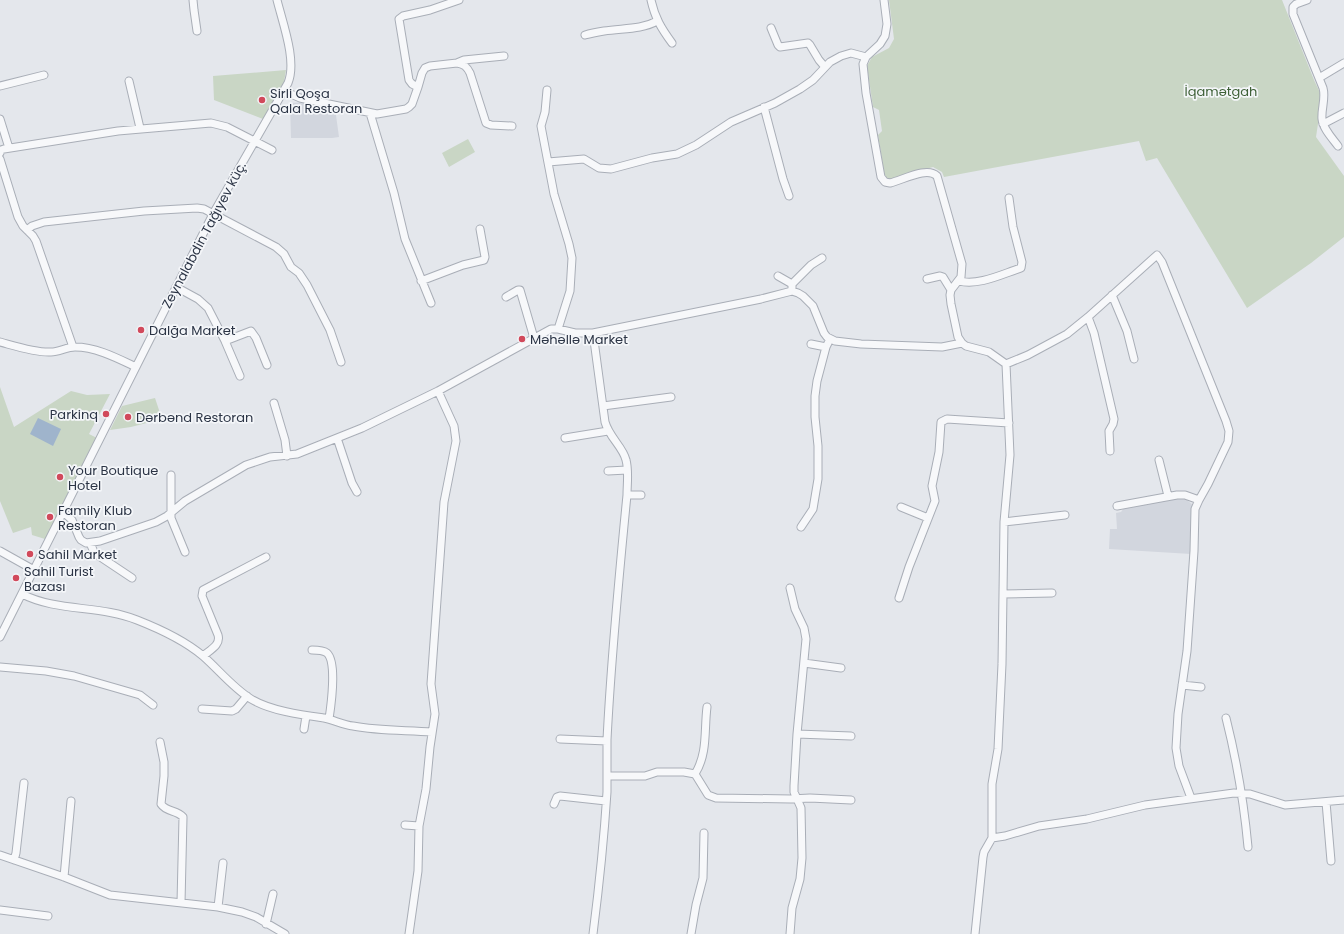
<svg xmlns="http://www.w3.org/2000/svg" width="1344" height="934" viewBox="0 0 1344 934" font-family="Poppins,sans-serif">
	<rect width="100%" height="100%" fill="#e4e7ec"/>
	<path fill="#d2d6de" d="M306 102 335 108 339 137 332 138H291L290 103Z
		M1183 497 1193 505 1191 554 1109 549 1110 529H1117L1116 513 1121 512 1124 508Z"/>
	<path fill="#c9d6c5" d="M889 0H1282L1314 80 1322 97 1316 137 1344 176V237L1311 263 1247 308 1157 158 1146 161 1139 141 944 177 942 172 933 167 888 180 885 178 878 135 882 131 879 110 873 107 867 66 872 57 889 48 894 39Z
		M286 70 284 82 263 119 214 100 213 76Z
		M468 139 475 152 449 167 442 153Z
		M0 387 14 427 71 391 87 395 110 394 89 434 97 438 45 539 32 535 31 527 13 533 0 501Z
		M155 398 162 419 131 427 110 430 122 406Z"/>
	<path fill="#9fb4cc" d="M38 418 61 429 53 446 30 434Z"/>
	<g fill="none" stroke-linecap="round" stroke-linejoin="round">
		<defs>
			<path id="minor" d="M193 0 194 10 197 31
				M651 0C655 18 661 28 672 43
				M884 0 887 24 885 36 880 44 866 57 863 64 866 93 881 177 885 182 890 183C903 180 927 166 937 176L962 264 961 277 951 290 950 295 951 304 958 337 962 343 966 346 989 352 1006 364
				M1307 0 1296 4 1293 7V14L1323 88C1326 98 1321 109 1322 119 1323 129 1333 139 1338 146
				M771 28 778 45 780 47 808 43 810 45 819 60 825 67
				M585 35C592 33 598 32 604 31 622 28 641 30 657 21
				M457 63 464 60 504 56
				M1319 78 1344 63
				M129 81 140 128
				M0 86 44 75
				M418 87 422 73 425 68 430 66 457 63C464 64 467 67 470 73L486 123 491 125 512 126
				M547 90 545 112 541 126 554 194 569 244 572 258 570 291 558 329
				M284 91 300 98 377 114 406 109 409 107 412 104 418 87 412 84 409 80 399 19 403 16 430 10 459 0
				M764 107 783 179 789 196
				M370 113 394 193 405 239 431 303
				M0 119 9 148
				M1323 124 1344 113
				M0 153 1 150 4 149 118 131 211 123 227 127 272 150
				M0 159 18 217 23 226 33 236 36 241 73 347
				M548 162 584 159 599 168 611 169 652 158 677 154 696 145 731 122 775 103 800 89 813 80 830 62 841 56 851 53 866 57
				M27 230 32 226 44 222 144 211 197 208 204 209 276 247 284 254 291 267 299 273 307 285 330 330 341 362
				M778 276 792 284
				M927 279 940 276 943 277 951 290
				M421 281 463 265 484 260 485 257 480 229
				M959 281C979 286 1002 274 1021 268L1022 262 1013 227 1009 198
				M176 287 198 299 208 308 225 341 240 376
				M792 291V284L811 265 822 258
				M1112 295 1127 331 1134 359
				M506 297 518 290H520L534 338
				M1088 317 1094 333 1114 419 1113 424 1109 431 1110 451
				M593 333 605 422C609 437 623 447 626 460 629 471 627 484 627 495 619 576 611 658 607 740 607 757 607 775 607 792 604 839 599 887 593 934
				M225 341 251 331 256 338 267 365
				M0 342C15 346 36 353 51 352 59 352 67 347 75 347 96 347 117 358 136 367
				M811 344 826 347
				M1006 364 1028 355 1067 334 1088 317 1157 255 1162 262 1226 421 1229 431 1228 442 1208 484 1199 500 1195 509 1194 551 1187 651 1178 714 1176 748 1179 766 1191 798
				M274 403 285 440 287 456
				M603 406 671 397
				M337 438 352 483 357 492
				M565 438 608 431
				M1159 460 1168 496
				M608 471 627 470
				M171 475V518L185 552
				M627 495H641
				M1117 506 1177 495H1185L1199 500
				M901 507 928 518
				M63 512 72 520 79 537 81 540 86 543 100 541 156 522 167 516 185 501 246 465 270 457 297 454 362 428 438 391 551 329H558L575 333H593L761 299 792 291 798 293 803 296 813 306 824 333 827 337 835 341 861 344 942 347 962 343
				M1004 522 1065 515
				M801 527 813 509 818 479V446L815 417V396L817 381 826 347 830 339
				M90 543 94 552 99 556 132 578
				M0 551 34 570
				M790 588 795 609 804 628 806 639 797 734 794 786V792L801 808 802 858 800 879 792 908 790 934
				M22 594C57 612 100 605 137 620 160 629 184 640 203 656 219 670 233 688 251 699 271 711 302 715 324 718 334 720 343 725 353 726 379 731 406 730 432 732
				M1003 594 1052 593
				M899 598 909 567 935 501 932 486 939 452 941 422 947 419 1009 423
				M0 637 213 214 288 83C297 61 283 24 277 0
				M312 650C317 650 323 650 327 653 337 662 331 706 329 719
				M203 656C210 650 221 645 218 635L202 596 203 590 266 557
				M804 663 841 668
				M0 667 46 671 74 676 140 695 153 705
				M1182 685 1201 687
				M202 709 232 711 236 709 247 696
				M1226 718C1237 762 1244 803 1248 847
				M304 729 306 716
				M797 734 851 736
				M560 739 607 741
				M160 742 164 762V776L161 804C166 812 177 810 183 817L181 903
				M695 774C708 753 704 730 707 707
				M607 776H645L657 772H684L695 774 708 795 716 798 791 799 810 798 851 800
				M1326 802 1331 861
				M554 804 557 797 560 796 606 801
				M405 825 419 826
				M992 838 1005 836 1039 826 1087 819 1145 805 1234 793 1250 794 1285 805 1344 800
				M0 855 64 877 110 895 218 907 242 912 256 917 285 934
				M14 860 16 853 24 783
				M64 877 71 801
				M218 907 223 863
				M0 910 48 916
				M266 924 273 894
				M409 934 418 871 419 826 426 789 430 747 435 714 431 684 444 502 456 441 454 426 438 391
				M691 934 696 905 703 878 704 833
				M975 934 983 857 984 852 992 838V784L998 749 1002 664 1004 522 1010 455 1006 364"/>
		</defs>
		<use href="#minor" stroke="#a9aeb7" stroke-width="9"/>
		<use href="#minor" stroke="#f7f8fa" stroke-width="7"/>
	</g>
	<g fill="#d1495b" stroke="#f4f6f9" stroke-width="1.5">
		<circle cx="262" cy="100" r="4"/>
		<circle cx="141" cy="330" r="4"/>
		<circle cx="522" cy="339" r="4"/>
		<circle cx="106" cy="414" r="4"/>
		<circle cx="128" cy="417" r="4"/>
		<circle cx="60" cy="477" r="4"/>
		<circle cx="50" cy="517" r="4"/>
		<circle cx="30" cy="554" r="4"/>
		<circle cx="16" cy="578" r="4"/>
	</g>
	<g text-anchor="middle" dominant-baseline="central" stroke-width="3.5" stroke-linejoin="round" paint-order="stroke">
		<g font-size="13" fill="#3f6138" stroke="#f4f6f9">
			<text x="1221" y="91">İqamətgah</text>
		</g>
		<g font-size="13" fill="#2b3445" stroke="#f4f6f9" text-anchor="start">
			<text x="270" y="93">Sirli Qoşa<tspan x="270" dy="15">Qala Restoran</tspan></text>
			<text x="149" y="330">Dalğa Market</text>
			<text x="530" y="339">Məhəllə Market</text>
			<text x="98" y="414" text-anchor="end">Parkinq</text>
			<text x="136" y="417">Dərbənd Restoran</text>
			<text x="68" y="470">Your Boutique<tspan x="68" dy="15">Hotel</tspan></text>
			<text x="58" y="510">Family Klub<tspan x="58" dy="15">Restoran</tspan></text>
			<text x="38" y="554">Sahil Market</text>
			<text x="24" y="571">Sahil Turist<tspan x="24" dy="15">Bazası</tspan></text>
		</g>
		<g font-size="13" fill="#2b3445" stroke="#f4f6f9">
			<text transform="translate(204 235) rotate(-62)">Zeynalabdin Tağıyev küç.</text>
		</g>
	</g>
</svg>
